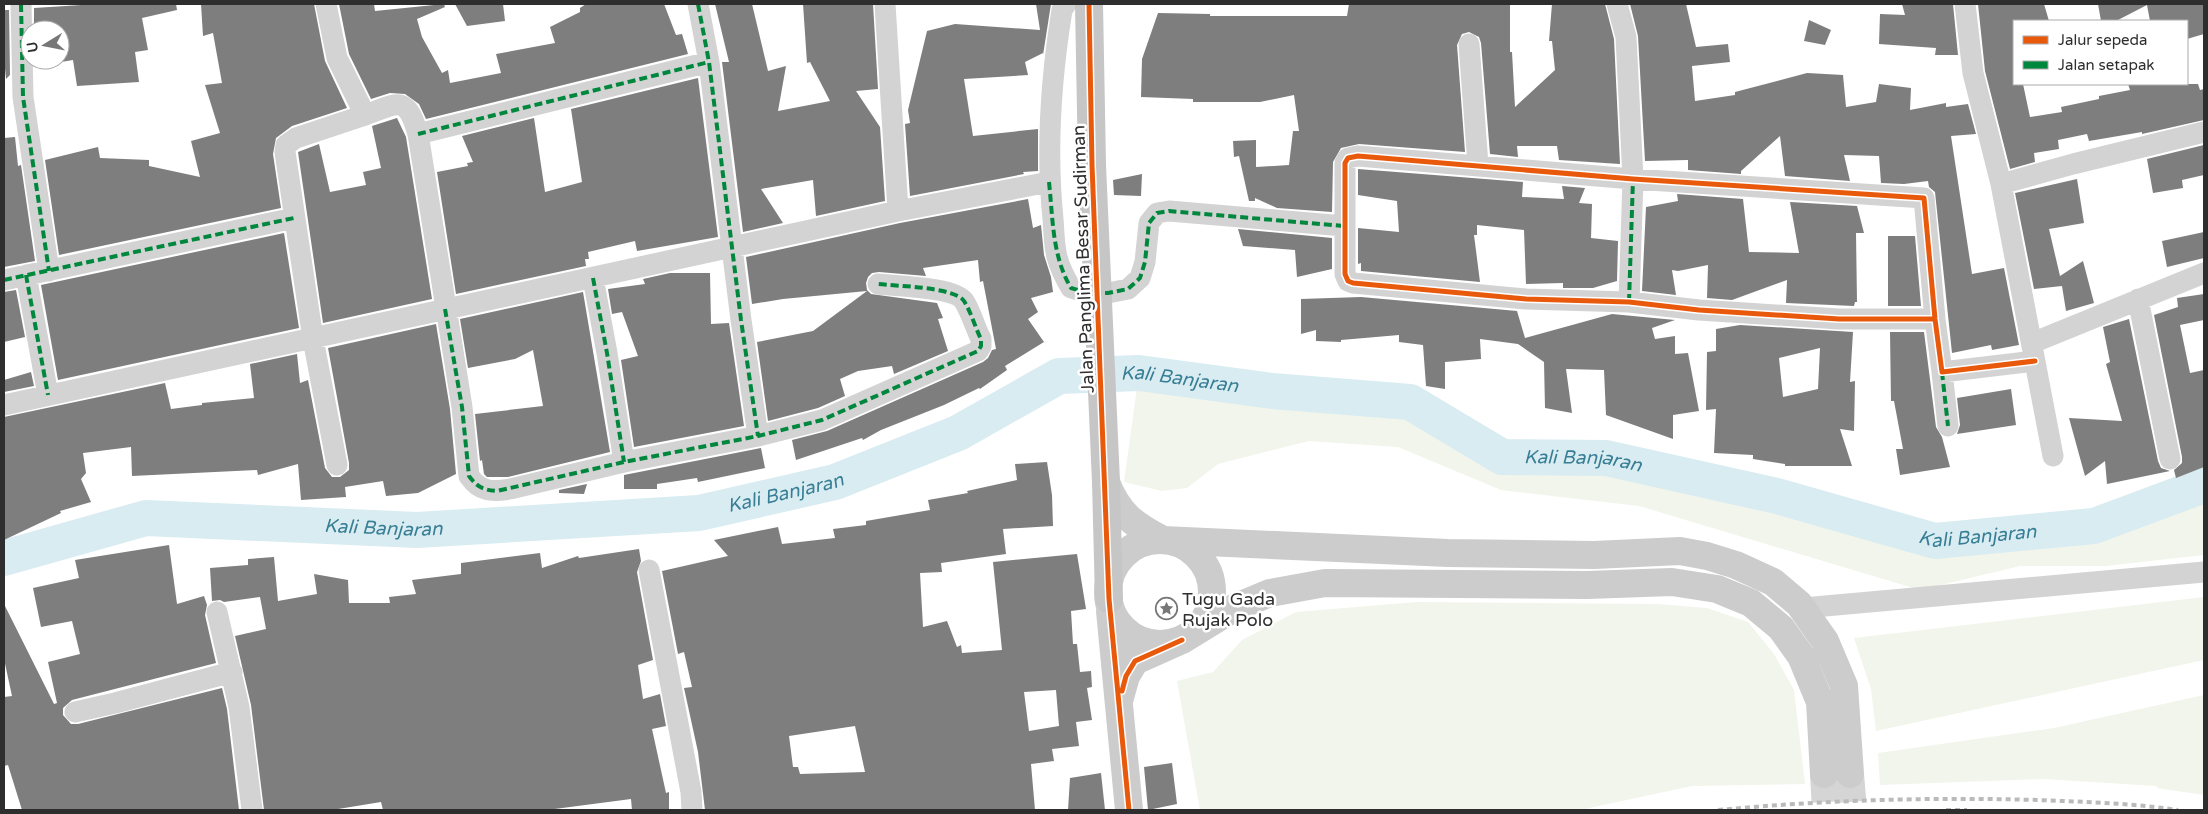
<svg xmlns="http://www.w3.org/2000/svg" width="2208" height="814" viewBox="0 0 2208 814" font-family="'Varela Round',sans-serif">
	<rect width="100%" height="100%" fill="#fff"/>
	<path fill="#f2f5eb" d="M1139 373 1272 391 1410 402 1502 457 1606 458 1777 496 1935 541 2094 526 2204 485V555L2106 566H2020L1920 590 1639 506 1501 490 1398 447 1309 441 1218 464 1187 488 1162 491 1124 482Z
		M2204 597V660L1876 731 1871 689 1854 638Z
		M1417 602 1658 604 1707 608 1748 622 1774 654 1794 690 1805 784 1692 786 1580 810H1200L1177 681 1213 672 1242 640 1296 612Z
		M2204 695V795L2157 788V786L2044 779 1880 785 1878 753 2054 728Z"/>
	<g fill="none" stroke-linecap="round" stroke-linejoin="round">
		<path stroke="#d8ecf2" stroke-width="36" id="s1" d="M4 558 146 518 417 530 699 513 835 482 958 433 1059 376 1139 373 1272 391 1410 402 1502 457 1606 458 1777 496 1935 541 2094 526 2204 485"/>
	</g>
	<path fill="#7e7e7e" fill-rule="evenodd" d="M97 4H176L177 10 142 18 148 50 135 52 139 82 77 86 73 60 49 64 48 60H60V30H34V8Z
		M201 4H314L325 61 347 108 292 126 276 138 273 154 281 208 59 255 45 160 98 147 100 158 149 160V166L200 177 191 141 220 133 205 85 222 83 213 33 203 36Z
		M339 4H374L375 11 444 4 445 7 417 19 422 37 442 73 448 70 450 83 501 73 496 54 555 43 550 27 580 12V8L586 4H664L676 35 682 34 688 54 426 119 419 104 405 94 390 93 371 99 349 54Z
		M455 4H503L505 21 467 26Z
		M715 4H752L768 71 786 66 778 111 830 101 810 62 807 63 803 4H873L878 89 856 91 880 127 885 201 816 216 813 180 761 189 783 223 743 232 722 62H729Z
		M1036 4H1051L1043 55V53L1025 62 1028 75 964 79 973 136 1038 129V171L1023 172 1024 174 910 196 905 124 910 123 908 110 927 31 955 24 1040 30Z
		M1349 4H1510V52H1512L1515 107 1555 70 1552 41H1549L1552 4H1605L1614 39 1620 164 1559 160 1557 146H1517L1518 157 1490 154 1481 43 1479 37 1469 32 1462 34 1457 45 1465 152 1359 144 1341 148 1333 162 1332 212 1277 208 1255 198V201H1249L1239 156 1234 157 1233 141 1256 140V167L1289 165 1293 131H1299L1294 95 1260 102H1193V99L1141 97 1142 59 1158 13 1210 14V16H1347Z
		M1630 4H1686L1696 47 1728 44 1730 62 1692 66 1695 101 1735 95V92L1807 73 1843 75 1846 107 1876 102 1879 84 1911 88 1910 110 1946 103V107L1968 104 1976 134 1951 136 1972 274 2004 268 2019 345 1992 350 1991 345 1952 353 1935 192 1929 187 1928 181 1904 184 1881 183 1879 156 1844 155 1850 181 1785 176 1780 136 1741 171V174L1688 170V160L1645 161 1638 36Z
		M1902 4H1953L1958 55H1935L1936 48 1879 44 1880 14 1905 15Z
		M1978 4H2044L2049 21H2014V84H2023L2030 117 2062 112 2061 107 2099 99V96L2130 90 2128 84H2198L2200 90 2204 89V120L2142 134V132L2089 141 2087 134 2058 140 2059 149 2034 153 2035 162 2010 169 1985 71Z
		M2098 4H2204V34L2187 39V21H2150L2147 5 2116 21H2101Z
		M4 10H9L10 75 6 79 4 58Z
		M1809 20 1831 30 1825 45 1804 41Z
		M698 78 718 237 637 251 635 241 588 252 589 259H585L586 266 456 294 437 172 468 166 467 163 473 162 462 136 534 118 545 192 582 182 571 109Z
		M397 118 406 137 432 299 323 323 298 152 319 144 330 192 366 185 363 172 381 168 372 126Z
		M15 137 18 166 21 165 35 261 4 267V138Z
		M2204 145V175L2182 180 2183 188 2153 193 2147 159Z
		M1358 169 1523 182 1522 197 1564 199 1562 186 1585 188 1579 203 1592 204 1591 238 1618 241 1617 281 1593 288H1563V283L1526 284 1524 230 1477 225V235H1474L1480 282 1361 271V263L1358 264V228L1399 232 1397 201 1358 195Z
		M1142 174 1141 196 1114 195 1113 180Z
		M2077 179 2084 223 2049 229 2060 276 2083 261 2094 303 2066 311 2062 286 2034 289 2015 193Z
		M1677 194 1743 199 1749 252 1799 253 1790 202 1857 206 1864 233H1856L1857 302H1855L1854 306 1786 303 1787 280 1732 300 1707 298 1708 265 1678 271 1672 270 1676 295 1642 291 1646 207 1678 201Z
		M1028 199 1033 228 1041 225 1044 255 1051 277 1053 292 1031 298 1038 312 1028 319 1044 342 1005 366 1007 370 980 389 979 388 944 405 881 430 863 440 862 438 796 460 792 440 827 431 983 362 988 358 992 350 996 349 983 281 980 282 978 260 923 268 926 276 879 272 872 273 868 277 866 283 867 290 871 294 937 303 943 318 938 319 948 351 894 374 892 366 858 371 840 379 845 396 818 408 768 421 757 342 813 331 867 291 783 299 752 304 746 257 900 223Z
		M1238 229 1332 238V269L1297 277 1295 250 1243 246Z
		M2204 232V258L2167 267 2162 241Z
		M284 233 299 328 58 380 41 285Z
		M1888 236H1915L1921 306H1888Z
		M670 273H710L711 324 729 323 744 426 634 447 621 360 638 356 622 312 612 314 608 289 645 284 643 279Z
		M16 290 25 337 4 342V292Z
		M583 292 610 452 508 477H487L484 474 482 460 480 461 475 414 543 406 533 350 515 359 468 368 460 319Z
		M2204 294V320L2180 325 2190 373 2204 370V467L2176 478 2174 470 2182 463V457L2154 315 2178 307 2177 298Z
		M1361 297 1517 311 1525 338 1612 314 1675 320 1652 328 1655 339 1675 336V354L1688 353 1699 411 1673 415V439L1606 415 1604 370 1566 369 1572 413 1545 408 1544 362 1518 344 1480 339 1481 359 1445 362V389L1426 386 1423 345 1399 342V335L1341 340V342L1316 341V330L1301 334V299Z
		M2129 319 2158 461 2161 468 2170 471 2107 484 2105 461 2085 476 2069 418 2122 421 2106 364 2110 362 2103 327Z
		M436 324 450 409 456 474 418 493 386 496 383 481 345 487 346 497 301 500 298 464 258 475 257 470 132 476 131 447 83 453 86 473 81 479 91 502 60 511 61 513 4 540V417L165 383 171 409 202 405V403L254 398 250 364 297 354 300 383 308 380 325 468 332 477H340L349 470V463L328 348Z
		M1740 325 1853 332 1850 382 1855 381 1854 431 1840 429 1852 466H1785V464L1753 459V455L1714 453 1716 409 1706 410 1707 352 1716 351V329ZM1820 348 1818 389 1783 397 1779 358Z
		M1890 332H1924L1936 427 1942 437 1950 467 1900 475 1896 449H1903L1894 401H1891Z
		M31 372 34 386 4 392V380Z
		M2011 389 2016 425 1957 434 1960 425 1957 398Z
		M761 448 765 468 698 482 697 478 657 484V489H624V475Z
		M1047 462 1052 495 1053 526 1003 529 1006 554 941 563 942 572 920 573 923 627 947 621 957 647 961 645 962 653 1002 650 993 562 1077 554 1086 609 1071 611 1073 644H1077L1080 672 1091 671 1092 687 1087 688 1092 720 1076 722 1079 746 1052 749 1054 761 1031 764 1035 810H705L698 752 684 688 692 687 684 652 678 654 662 571 728 556 714 540 778 527 782 544 835 538 833 529 866 525V521L930 510 928 500 968 493 967 491 1017 480 1015 464ZM1056 690 1059 726 1029 731 1024 692ZM855 726 865 772 800 774 798 767H793L789 736Z
		M587 484 584 494 559 493V490Z
		M169 545 177 604 204 596 207 605 205 615 216 663 72 700 63 708V715L71 724H78L222 688 227 709 239 810H22L8 765 4 766V697L12 696 4 659V604L54 704 57 703 48 662 80 654 72 621 41 627 33 588 79 578 75 560Z
		M639 549 641 561 637 572 653 660 638 665 643 699 660 694 666 726 652 729 666 793 669 792V810H632L631 799 547 810H383L381 802 332 810H264L251 705 235 636 266 629 260 597 224 602 220 600 212 601 210 568 248 565V559L274 557 278 601 317 594 314 574 348 580 349 603H390L389 597 416 594 412 580 461 574V563L540 553 542 568 578 556 579 558Z
		M1172 763 1177 804 1148 810 1144 767Z
		M1101 773 1105 810H1068L1070 778Z"/>
	<g fill="none" stroke-linecap="round" stroke-linejoin="round">
		<path stroke="#d5d5d5" stroke-width="28" stroke-dasharray="28 14" stroke-linecap="butt" d="M1824 774 1826 810
			M1850 774 1853 810"/>
		<path stroke="#d3d3d3" stroke-width="21" d="M21 4 23 97 49 271
			M326 4 337 58 365 115 296 138 286 145 285 152 313 339 337 465
			M698 4 709 62 741 320 758 436
			M885 4 898 211
			M1066 4 1062 10C1051 78 1046 150 1053 219 1054 231 1054 245 1057 257 1060 268 1065 278 1071 288L1088 293H1108L1128 289 1140 278 1145 262 1149 223 1157 213 1169 211 1344 226
			M1617 4 1626 37 1633 179 1629 302
			M1965 4 1973 73 2001 184 2053 456
			M1469 44 1478 165
			M365 115C399 103 406 94 418 134L462 407 469 476C480 492 492 492 510 489L624 462 758 436 822 420 978 351 981 346V339C975 327 971 312 964 301 955 287 895 286 878 284
			M418 134 709 62
			M2001 184 2073 164 2204 132
			M26 275 48 395
			M593 278 607 353 624 462
			M4 280 294 218
			M2138 299 2170 459
			M1935 319H1839L1699 310 1629 302 1526 299 1353 283 1348 281 1345 274V163L1348 158 1358 156 1633 179 1924 198 1935 319 1942 372 2035 361
			M2032 343 2204 273
			M1942 372 1948 426
			M4 405 898 211 1049 182
			M649 570 691 792 692 810
			M1803 608 2204 572
			M217 612 239 707 252 810
			M75 712 115 703 232 672"/>
		<path stroke="#ccc" stroke-width="28" d="M1106 482C1118 514 1134 525 1163 540L1448 553 1594 555 1680 551 1707 556 1736 565 1773 582 1799 604 1825 641 1844 686 1850 774
			M1108 592a52 52 0 1 1 104 0a52 52 0 1 1-104 0Z
			M1110 611 1129 810
			M1119 701 1126 676 1135 661 1182 640 1234 608 1270 593 1325 583 1587 585 1672 582 1717 589 1751 603 1781 628 1801 656 1820 702 1824 774"/>
		<path stroke="#c6c6c6" stroke-width="28" d="M1089 4 1092 165
			M1106 482 1109 599"/>
		<path stroke="#bababa" stroke-width="4" stroke-dasharray="5 4" stroke-linecap="butt" d="M1718 810C1825 800 1931 797 2038 800 2085 802 2131 803 2178 810
			M1946 810H1967"/>
		<path stroke="#c6c6c6" stroke-width="28" d="M1092 165 1106 482"/>
		<path stroke="#00873e" stroke-width="4" stroke-dasharray="8 4" stroke-linecap="butt" d="M21 4 23 97 49 271
			M698 4 709 62 741 320 758 436
			M418 134 709 62
			M1049 182C1053 219 1052 256 1071 288L1088 293H1108L1128 289 1140 278 1145 262 1149 223 1157 213 1169 211 1344 226
			M26 275 48 395
			M593 278 607 353 624 462
			M4 280 294 218
			M1629 302 1633 179
			M445 309 462 407 469 476C477 487 483 490 497 491L624 462 758 436 822 420 978 351 981 346V339C975 327 971 312 964 301 955 287 895 286 878 284
			M1942 372 1948 426"/>
		<defs>
			<path id="cycleway" d="M1089 4 1092 165 1109 599 1129 810
				M1935 319H1839L1699 310 1629 302 1526 299 1353 283 1348 281 1345 274V163L1348 158 1358 156 1633 179 1924 198 1935 319 1942 372 2035 361
				M1122 691 1126 676 1135 661 1182 640"/>
		</defs>
		<use href="#cycleway" stroke="#fff" stroke-width="8"/>
		<use href="#cycleway" stroke="#e8590c" stroke-width="5"/>
	</g>
	<defs>
		<symbol id="sight-ring" viewBox="-11 -11 22 22"><circle r="9.5" fill="#fff" stroke="#777" stroke-width="1.5"/><path d="M0-6L1.8-2.2L6-1.7L2.9 1.2L3.7 5.4L0 3.3L-3.7 5.4L-2.9 1.2L-6-1.7L-1.8-2.2Z" fill="#777"/></symbol>
	</defs>
	<g fill-rule="evenodd">
		<use href="#sight-ring" x="1154" y="596" width="25" height="25"/>
	</g>
	<g text-anchor="middle" dominant-baseline="central" stroke-width="5" stroke-linejoin="round" paint-order="stroke">
		<g font-size="18" fill="#2e2e2e" stroke="#fff">
			<text transform="translate(1083 259) rotate(-92)">Jalan Panglima Besar Sudirman</text>
		</g>
		<g font-size="18" fill="#2e2e2e" stroke="#fff" text-anchor="start">
			<text x="1182" y="599">Tugu Gada<tspan x="1182" dy="21">Rujak Polo</tspan></text>
		</g>
		<g font-size="19" font-style="italic" fill="#387e95" stroke="#fff">
			<text stroke="none"><textPath href="#s1" startOffset="1210">Kali Banjaran</textPath></text>
			<text stroke="none"><textPath href="#s1" startOffset="1630">Kali Banjaran</textPath></text>
			<text stroke="none"><textPath href="#s1" startOffset="790">Kali Banjaran</textPath></text>
			<text stroke="none"><textPath href="#s1" startOffset="385">Kali Banjaran</textPath></text>
			<text stroke="none"><textPath href="#s1" startOffset="2035">Kali Banjaran</textPath></text>
		</g>
	</g>
	<rect width="2208" height="814" fill="none" stroke="#2e2e2e" stroke-width="10"/>
	<rect x="2013" y="20" width="175" height="65" fill="#ffffff" stroke="#ababab"/>
	<rect x="2023" y="36" width="25" height="8" fill="#e8590c" stroke="#ababab"/>
	<text x="2058" y="45" font-size="15" fill="#2e2e2e">Jalur sepeda</text>
	<rect x="2023" y="61" width="25" height="8" fill="#00873e" stroke="#ababab"/>
	<text x="2058" y="70" font-size="15" fill="#2e2e2e">Jalan setapak</text>
	<g transform="translate(45 45) rotate(260)"><circle r="24" fill="#ffffff" stroke="#ababab"/>
	<path d="M0-4L9 19L0 12L-9 19Z" fill="#777777"/>
	<text y="-8" font-size="14" font-weight="bold" text-anchor="middle" fill="#2e2e2e">U</text>
	</g>
</svg>
